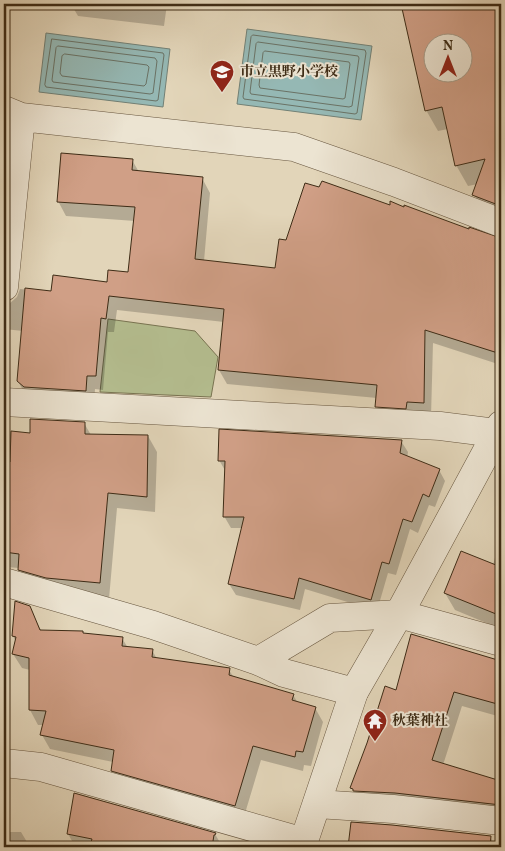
<svg xmlns="http://www.w3.org/2000/svg" width="505" height="851" viewBox="0 0 505 851" font-family="Vollkorn,'Noto Serif JP',serif">
	<rect width="100%" height="100%" fill="#e2d5b9"/>
	<filter id="stains"><feTurbulence type="fractalNoise" baseFrequency=".004" numOctaves="4"/><feColorMatrix values="0 0 0 0 .2 0 0 0 0 .09 0 0 0 0 .02 0 0 0 .5 -.17"/></filter>
	<radialGradient id="worn" r=".72"><stop offset=".6" stop-color="#630" stop-opacity="0"/><stop offset="1" stop-color="#630" stop-opacity=".3"/></radialGradient>
	<path fill="#b4bd8f" stroke="#797452" d="M108 319 195 331 218 357 211 397 100 392Z"/>
	<path fill="#95b8b4" stroke="#728075" d="M247 29 372 46 361 120 237 104Z
		M46 33 170 49 163 107 39 92Z"/>
	<path fill="#0003" fill-rule="evenodd" d="M71 4H167L164 26 78 16Z
		M402 4H501V211L486 215 474 194 478 184 468 186 456 165 448 129 438 131 426 110ZM432 42H462V72H432Z
		M132 160 139 172 202 178 210 193 204 261 276 270 484 244 501 251V365L433 343 431 417 385 421 377 406V398L227 384 219 370 224 322 117 310 114 332H108L103 390 95 389 94 405 26 396 18 381 23 331 4 329V303H10L17 297 20 289 52 292 108 283 130 273 135 221 66 216 58 201Z
		M84 423 91 435 148 436 157 452 155 512 117 508 109 599 28 585 19 568 6 567 4 564V432L31 434Z
		M401 441 408 452 407 458 439 470 445 481 435 507 429 505 418 533 410 529 396 575 388 573 377 611 305 589 300 610 236 595 229 584 242 528H231L224 516 226 472 219 460Z
		M501 536V629L455 610 445 593 493 565Z
		M29 607 42 632 122 638 128 648 152 650 157 659 229 670 234 678 293 695 298 703 315 708 323 722 311 766 304 765 303 771 261 760 243 820 120 785 112 770 113 762 50 749 42 735 44 725H38L30 710V670L22 668 13 654 16 642 13 636Z
		M412 635 501 662V717L462 706 443 765 501 783V818L360 802 352 788 397 691Z
		M352 823 490 837 496 847H350Z
		M4 832H21L30 847H4Z
		M68 834H215L222 846 82 847 75 846Z"/>
	<g fill="none" stroke-linecap="round" stroke-linejoin="round">
		<path stroke="#6a7265" stroke-width="1" d="M253 35 365 50 366 53 357 113 355 114 244 99 243 97 251 37Z
			M52 39 163 53 164 55 158 100 156 101 46 87 45 85Z
			M258 42 358 56 359 58 352 106 349 107 251 94 250 92 256 44Z
			M58 46 155 58 157 61 153 93 150 94 53 82 52 80 56 48Z
			M265 51 349 62 350 64 345 98 343 99 260 88 259 85 263 53Z
			M65 54 147 65 149 67 146 84 144 86 62 76 60 73 62 56Z"/>
	</g>
	<path fill="#d09f86" stroke="#3e2c16" fill-rule="evenodd" d="M401 4H501V206L472 195 485 159 455 166 442 107 425 111ZM432 42H462V72H432Z
		M61 153 133 159 132 170 203 177 195 259 275 268 279 239 286 240 305 183 319 187 322 181 390 205V201L404 207V205L469 229V227L501 238V354L425 330 424 403 407 402 406 409 375 407 377 385 218 370 224 309 109 296 106 319 101 318 96 376H87L86 391 24 387 17 381 25 288 51 291 53 275 107 282 108 270 128 272 135 207 57 202Z
		M30 419 85 422V434L148 435 147 497 108 493 100 583 46 578 18 570 19 554 4 552V462H10L11 431 30 433Z
		M219 429 402 440 400 453 440 469 429 497 423 494 412 522 403 519 389 564 382 562 371 600 299 578 294 599 228 584 244 517H223L225 461H218Z
		M461 551 501 567V616L444 593Z
		M15 601 30 606 40 630 83 631V633L123 637 122 646 153 649 152 657 230 668 229 675 294 694 292 700 316 707 303 752 296 751 295 757 253 746 235 806 111 771 114 750 40 735 46 711 29 710V658L12 654 16 637 12 636Z
		M411 634 501 661V705L454 692 432 760 501 781V805L395 793 353 791V789L350 788 367 743 385 686 396 690Z
		M74 793 216 833 215 835H214L212 847H139L91 842 92 839 67 834Z
		M351 822 392 825 491 836 490 847H348Z"/>
	<g fill="none" stroke-linecap="round" stroke-linejoin="round">
		<defs>
			<path id="minor" d="M4 110 21 117 294 147 394 182 501 223
				M4 287 21 117
				M4 402 440 426 496 433
				M4 582 153 625 258 661 284 673 354 692
				M258 661 330 618 399 614 501 642
				M4 763 41 767 304 842
				M317 804 393 809 501 821"/>
			<path id="tertiary" d="M302 847 354 692 399 614 501 425"/>
		</defs>
		<use href="#minor" stroke="#67563f" stroke-width="29"/>
		<use href="#tertiary" stroke="#67563f" stroke-width="29"/>
		<use href="#minor" stroke="#ece4d2" stroke-width="28"/>
		<use href="#tertiary" stroke="#ece4d2" stroke-width="28"/>
	</g>
	<defs>
		<symbol id="school-pin" viewBox="-11 -11 22 30"><path d="M0 17L-7.5 6A9.5 9.5 0 1 1 7.5 6Z" fill="#8f2418" stroke="#ece4d2"/><path d="M0-5L7-2L0 1L-7-2ZM-4 1L0 2.5L4 1V4Q0 6-4 4Z" fill="#fff"/></symbol>
		<symbol id="temple-pin" viewBox="-11 -11 22 30"><path d="M0 17L-7.5 6A9.5 9.5 0 1 1 7.5 6Z" fill="#8f2418" stroke="#ece4d2"/><path d="M0-6L5-2H3V0L6.5 2.5H4V6H1.5V3h-3V6H-4V2.5H-6.5L-3 0V-2H-5Z" fill="#fff"/></symbol>
	</defs>
	<g fill-rule="evenodd">
		<use href="#school-pin" x="208" y="58" width="28" height="38"/>
		<use href="#temple-pin" x="361" y="707" width="28" height="38"/>
	</g>
	<g text-anchor="middle" dominant-baseline="central" stroke-width="4" stroke-linejoin="round" paint-order="stroke">
		<g font-size="14" font-weight="bold" fill="#3e2c16" stroke="#ece4d2" text-anchor="start">
			<text x="240" y="72">市立黒野小学校</text>
			<text x="392" y="721">秋葉神社</text>
		</g>
	</g>
	<rect width="505" height="851" fill="none" stroke="#e2d5b9" stroke-width="20"/>
	<rect x="5" y="5" width="495" height="841" fill="none" stroke="#3e2c16" stroke-width="2.5"/>
	<rect x="10" y="10" width="485" height="831" fill="none" stroke="#3e2c16"/>
	<g transform="translate(448 58)"><circle r="24" fill="#ece4d2" stroke="#a69a87"/>
	<path d="M0-4L9 19L0 12L-9 19Z" fill="#8f2418"/>
	<text y="-8" font-size="14" font-weight="bold" text-anchor="middle" fill="#3e2c16">N</text>
	</g>
	<rect width="100%" height="100%" filter="url(#stains)"/>
	<rect width="100%" height="100%" fill="url(#worn)"/>
</svg>
